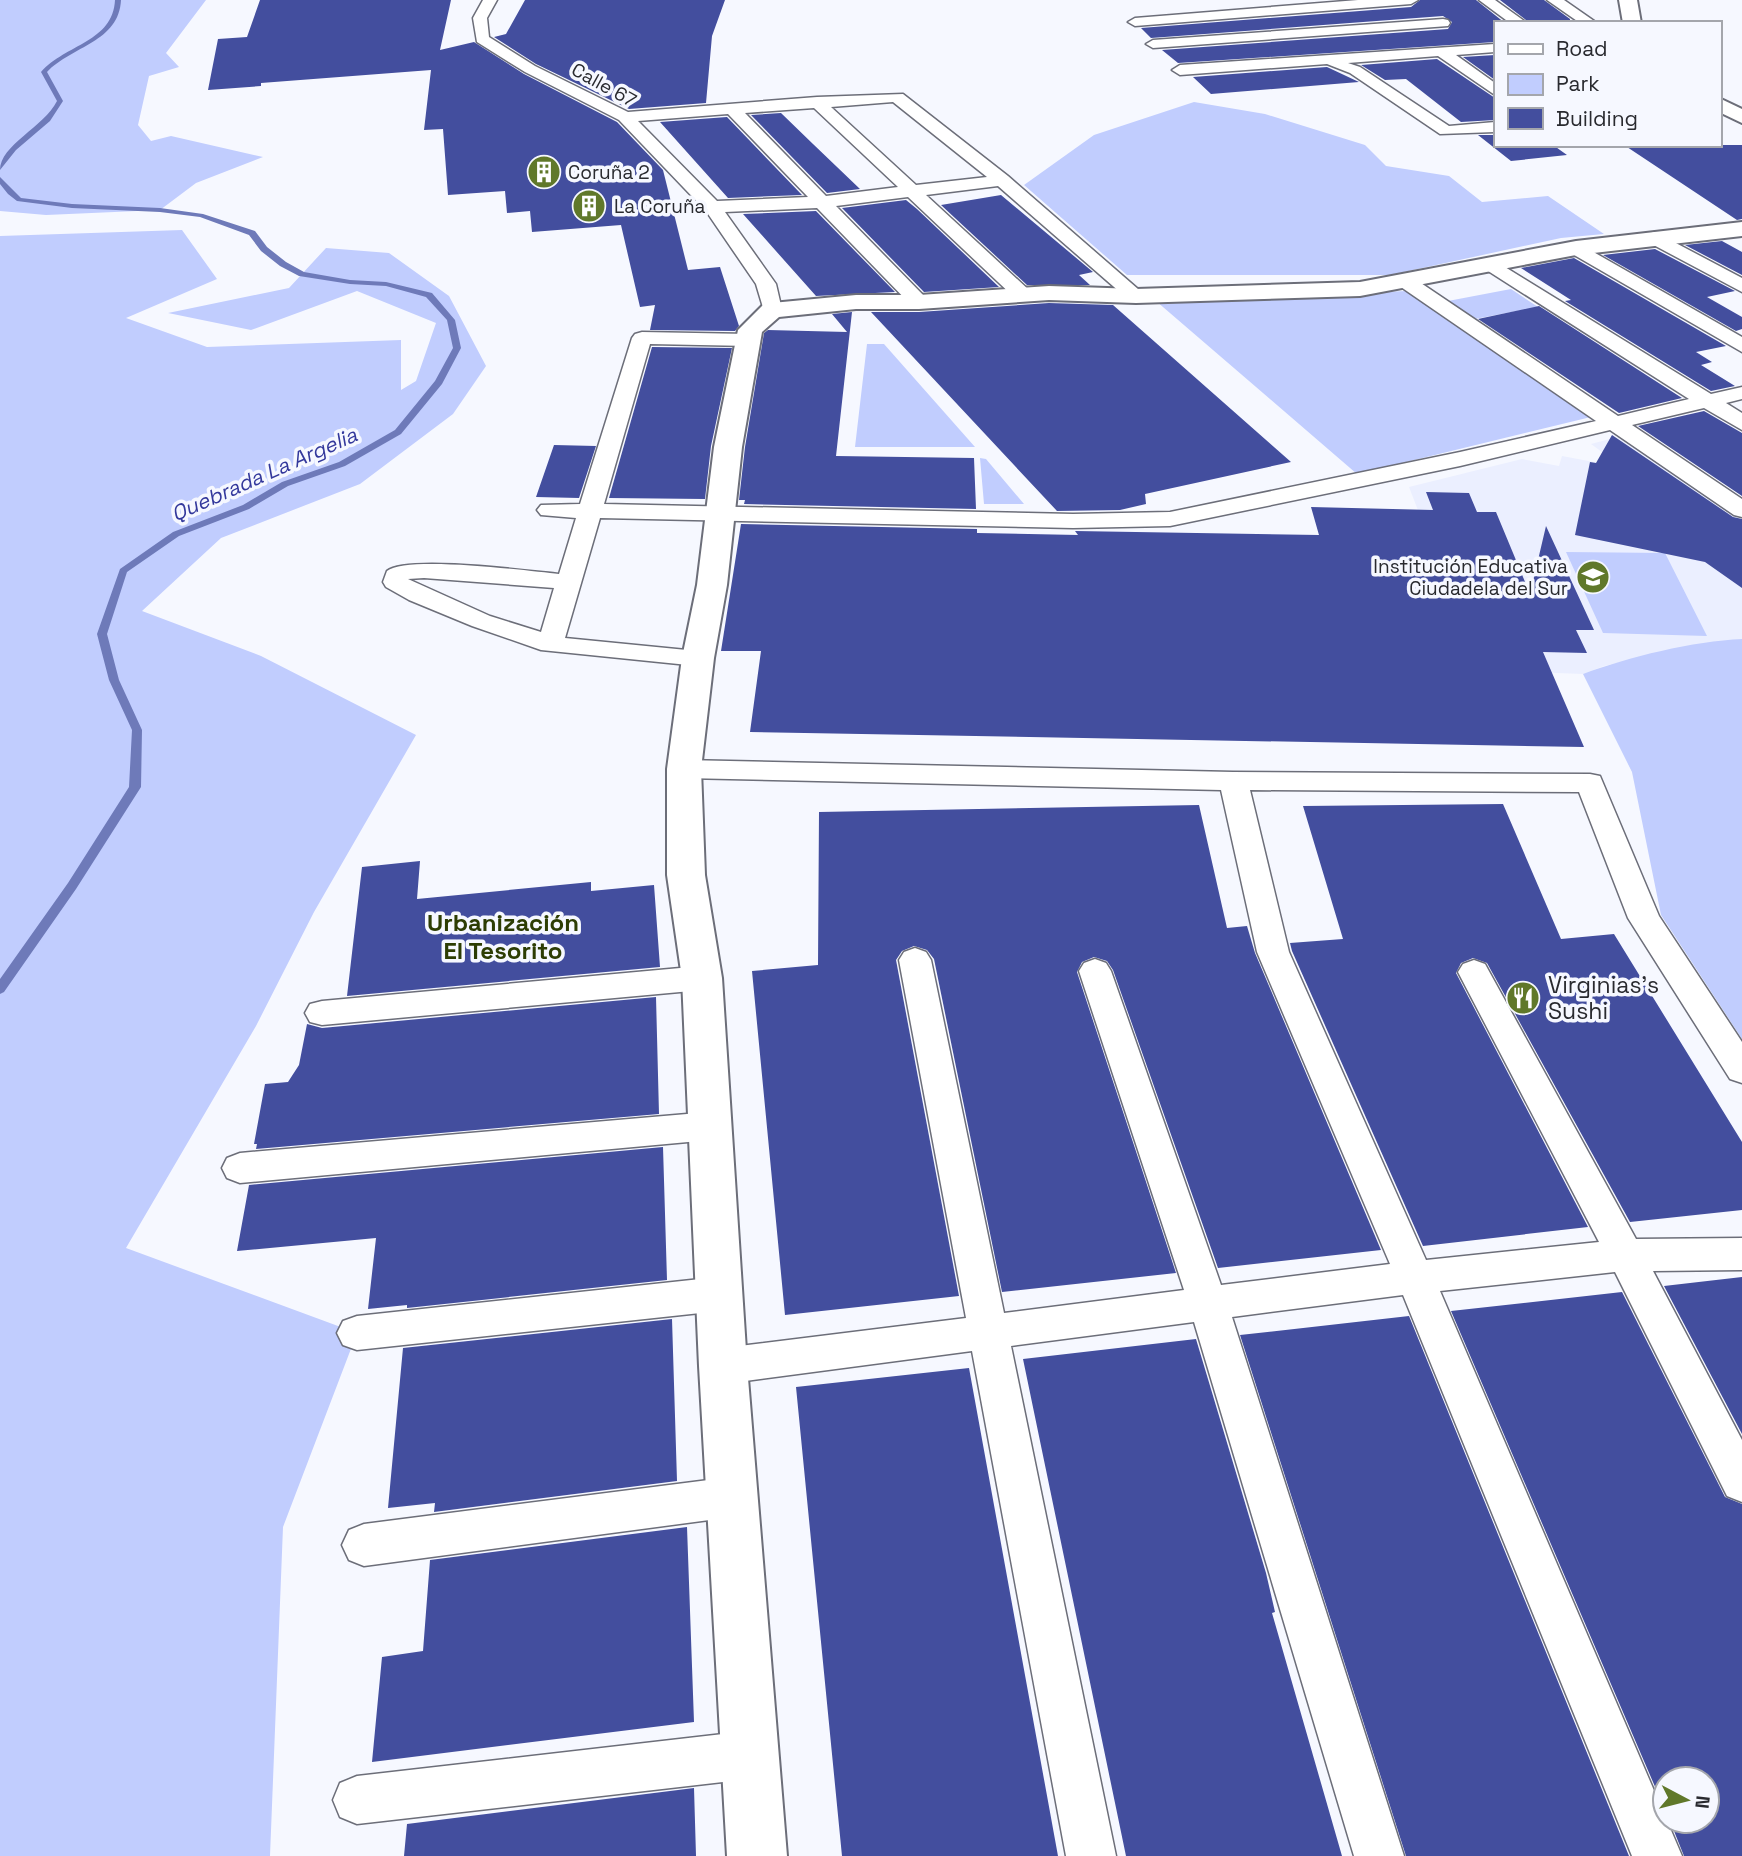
<svg xmlns="http://www.w3.org/2000/svg" width="1742" height="1856" viewBox="0 0 1742 1856" font-family="'Space Grotesk',sans-serif">
	<rect width="100%" height="100%" fill="#f6f8ff"/>
	<path fill="#ebefff" d="M1625 435 1742 515V639L1696 645 1604 666 1583 674 1480 670 1409 487 1522 459 1559 466 1562 456 1599 463 1602 452 1591 444Z"/>
	<path fill="#c1cdfe" d="M0 0H206L166 53 179 67 149 76 138 125 151 141 171 136 263 157 196 183 160 210 46 215 0 211Z
		M1194 102 1265 114 1365 145 1386 166 1449 176 1482 202 1548 196 1604 234 1561 238 1390 275H1127L1024 185 1094 135Z
		M182 230 217 279 126 318 207 347 401 340V390L416 381 436 323 357 291 251 330 168 313 289 288 326 248 389 253 449 296 486 366 453 414 360 484 221 538 142 611 261 656 416 735 314 912 256 1026 126 1248 357 1333 283 1527 270 1856H0V236Z
		M1511 289 1538 307 1475 319 1448 301Z
		M1407 291 1595 416 1357 474 1156 301Z
		M867 344H884L975 447H855Z
		M980 458 986 459 1024 504H984Z
		M1566 552 1665 553 1707 636 1603 633Z
		M1742 639V1039L1661 915 1632 772 1583 674C1628 657 1694 641 1742 639Z"/>
	<g fill="none" stroke-linecap="round" stroke-linejoin="round">
		<path fill="#6e7ab9" fill-rule="evenodd" d="M115 0H121C119 42 72 46 47 72L63 101 50 121 16 150 0 170C0 145 44 127 57 101L41 72C66 44 113 42 115 0Z
			M0 177 21 198 72 204 160 208 203 214 255 231 267 247 286 262 304 272 350 280 386 282 432 293 455 320 461 348 442 384 401 434 345 466 288 486 249 509 179 536 127 572 107 634 119 680 142 730 141 787 76 889 4 992 0 994V979L68 883 129 787 132 730 109 680 97 634 120 569 173 532 243 505 282 482 339 462 395 430 435 381 453 348 447 320 426 297 386 286 350 284 299 276 280 266 261 251 249 235 200 217 160 212 72 208 17 201 8 194 0 184Z"/>
	</g>
	<path fill="#434e9e" d="M260 0H451L440 50 474 42 524 74 617 122 663 170 688 270 720 267 739 326 735 331 650 330 655 305 640 307 621 225 532 232 530 211 507 213 505 191 448 195 443 129 424 130 431 70 261 83V86L208 90 218 39 247 37Z
		M525 0H725L712 36 706 103 629 109 536 64 494 37 506 34Z
		M1420 0H1476L1505 23H1495V42L1178 63 1162 50 1448 29 1452 22 1443 16 1151 38 1141 28 1411 7Z
		M1500 0H1544L1570 19V23H1530Z
		M1495 55V80L1463 57Z
		M1437 59 1495 98V120L1461 122 1406 79 1385 80 1361 65Z
		M1327 67 1359 82 1211 94 1193 77Z
		M781 113 813 144 860 189 827 193 751 115Z
		M727 117 802 195 728 198 660 122Z
		M1478 135H1495V145H1553L1567 155 1511 161Z
		M1624 145H1742V219L1737 220Z
		M1001 195 1093 272 1079 275 1090 285H1027L941 205Z
		M906 200 917 209 999 287 924 292 842 208Z
		M816 211 895 292 816 296 743 214Z
		M1722 241 1742 252V275L1685 245Z
		M1655 249 1735 291 1707 297 1742 317V329L1736 331 1603 255Z
		M1574 258 1726 346 1696 352 1712 362 1701 365 1735 386 1711 391 1565 301 1571 300 1521 268Z
		M1049 303 1113 305 1291 462 1145 494 1146 504 1120 510 1057 511 871 312H919Z
		M1539 306 1682 398 1619 413 1478 319Z
		M852 312 836 456 974 458 976 509 744 504 745 500H739L745 447 764 333 768 330 847 332 832 314Z
		M652 347 732 348 711 446 705 499 609 498Z
		M1704 411 1742 433V496L1638 426Z
		M1612 435 1733 517 1742 519V588L1705 562 1575 535 1590 462 1596 463Z
		M554 445 596 446 579 498 536 497Z
		M1426 492 1469 493 1477 512H1496L1530 594 1546 526 1594 630H1576L1587 653 1543 652 1584 747 750 732 761 651H721L741 524 977 529V533L1078 535 1075 531 1319 535 1311 507 1433 510Z
		M1503 804 1561 939 1614 934 1742 1142V1210L1630 1222 1487 963 1473 958 1461 963 1456 973 1588 1227 1423 1246 1292 951 1290 943 1343 939 1303 806Z
		M1199 805 1227 928 1247 926 1255 953 1381 1250 1218 1268 1113 970 1107 961 1094 957 1082 962 1077 972 1176 1273 1002 1292 934 959 927 950 914 946 902 951 896 960 959 1296 785 1315 752 971 818 965 819 812Z
		M420 861 417 899 591 882V891L654 885 660 967 347 996 362 867Z
		M656 997 659 1114 256 1149 257 1144H254L265 1084 288 1082 299 1065 307 1024 322 1028Z
		M663 1147 667 1280 407 1308V1305L368 1309 376 1238 237 1251 249 1185Z
		M1742 1277V1434L1664 1286Z
		M1622 1292 1725 1497 1742 1504V1856H1684L1670 1821H1707V1779H1665V1810L1451 1311Z
		M1409 1316 1629 1856H1406L1240 1335Z
		M672 1319 677 1481 434 1512 435 1503 388 1508 403 1348Z
		M1196 1339 1266 1573 1275 1612 1272 1613 1342 1856H1126L1023 1359Z
		M969 1368 1058 1856H842L796 1387Z
		M687 1527 694 1722 372 1762 382 1657 423 1651 430 1560Z
		M694 1788 696 1856H404L407 1824Z"/>
	<g fill="none" stroke-linecap="round" stroke-linejoin="round">
		<defs>
			<path id="minor" d="M483 0H497L487 18 489 37 535 66 628 112 817 97 903 94 1008 176 1146 296 1143 300H1129L998 186 926 195 1030 291 1033 295 1030 299H1016L908 197 836 206 926 298 929 302 919 308 912 306 817 208 725 212 776 284 782 310 779 314H765L756 284 706 211 619 120 525 72 477 42 473 18ZM893 102 987 177 916 185 831 107ZM814 108 898 187 826 196 745 113ZM728 114 808 197 717 201 638 121Z
				M1358 0H1418L1411 4 1135 26 1128 22 1135 18Z
				M1479 0H1495L1527 23H1510Z
				M1547 0H1564L1597 23H1580Z
				M1443 19 1448 20 1450 23 1448 26 1153 48 1146 44 1153 40Z
				M1495 44V52L1456 55 1495 83V95L1438 56 1348 63 1360 67 1449 126 1495 122V132L1440 134 1350 73 1327 64 1180 75 1172 70 1180 65Z
				M1655 232 1742 278V292L1648 242 1646 238 1648 234Z
				M1576 242 1742 337V352L1569 252 1567 248Z
				M1492 259 1711 394 1742 387V399L1726 403 1742 413V430L1704 408 1632 425 1742 499V517L1734 515 1610 430 1460 466 1170 526 1073 528 600 518 565 638 707 652 711 658 707 664 698 666 541 650 472 626 409 600 386 587 383 582 387 571C407 555 528 571 559 574L576 518 541 515 537 510 541 505 580 504 632 338 635 334 642 332 749 334 756 336 759 340 756 344 749 346 650 344 604 504 1073 514 1170 512 1460 452 1596 421 1398 285 1395 281 1398 277H1412L1618 416 1689 399 1485 269 1483 265ZM424 578 554 588 541 632 490 616 408 579Z
				M684 760 1233 772 1590 774 1600 776 1659 916 1742 1042V1083L1730 1079 1628 918 1579 792 1250 790 1289 952 1426 1260 1599 1242 1458 972 1463 964 1474 960 1485 964 1636 1239 1742 1238V1270L1653 1271 1742 1440V1502L1727 1496 1615 1272 1440 1291 1682 1856H1632L1403 1295 1232 1317 1404 1856H1354L1194 1322 1011 1346 1116 1856H1066L972 1351 723 1384 709 1379 703 1366 709 1353 723 1348 966 1318 899 960 904 952 915 948 926 952 931 960 1004 1313 1184 1290 1079 971 1084 963 1095 959 1106 963 1111 971 1221 1285 1390 1264 1257 952 1221 790 684 778 674 775 670 769 674 763Z
				M702 966 713 970 718 978 713 986 702 990 322 1025 310 1022 305 1013 310 1004 322 1001Z
				M710 1112 722 1116 728 1126 722 1136 710 1140 240 1183 227 1178 222 1168 227 1158 240 1153Z
				M719 1277 733 1282 738 1294 733 1306 719 1311 357 1350 343 1345 337 1333 343 1321 357 1316Z
				M732 1477 747 1483 753 1497 747 1511 732 1517 364 1566 349 1560 342 1545 349 1530 364 1524Z
				M749 1731 766 1738 773 1755 766 1772 749 1779 357 1824 340 1817 333 1800 340 1783 357 1776Z"/>
			<path id="tertiary" d="M1742 222V236L1576 255 1360 296 1136 303 1049 300 919 309H856L779 317 762 332 742 447 727 585 714 658 701 769 705 875 722 978 747 1366 787 1856H727L699 1366 682 978 667 875V769L682 658 697 585 714 447 738 330 763 305 772 303 856 295H919L1049 286 1136 289 1360 282 1576 241Z"/>
			<path id="secondary" d="M1619 0H1637L1641 23H1623Z
				M1719 98 1742 109V123L1719 112Z"/>
		</defs>
		<use href="#minor" stroke="#6c6e79" stroke-width="3"/>
		<use href="#tertiary" stroke="#6c6e79" stroke-width="4"/>
		<use href="#secondary" stroke="#6c6e79" stroke-width="4"/>
		<use href="#minor" fill="#fff" fill-rule="evenodd"/>
		<use href="#tertiary" fill="#fff" fill-rule="evenodd"/>
		<use href="#secondary" fill="#fff" fill-rule="evenodd"/>
	</g>
	<defs>
		<symbol id="building-disc" viewBox="-11 -11 22 22"><circle r="9.5" fill="#60782a" stroke="#f6f8ff"/><path d="M-4-6H4V6H1V3H-1V6H-4ZM-2.5-4.3h1.7v1.8h-1.7ZM.8-4.3h1.7v1.8H.8ZM-2.5-1h1.7V.8h-1.7ZM.8-1h1.7V.8H.8Z" fill="#fff"/></symbol>
		<symbol id="university-disc" viewBox="-11 -11 22 22"><circle r="9.5" fill="#60782a" stroke="#f6f8ff"/><path d="M0-5L7-2L0 1L-7-2ZM-4 1L0 2.5L4 1V4Q0 6-4 4Z" fill="#fff"/></symbol>
		<symbol id="restaurant-disc" viewBox="-11 -11 22 22"><circle r="9.5" fill="#60782a" stroke="#f6f8ff"/><path d="M-5-6h1v4h1v-4h1v4h1v-4h1v5L-1.5 .5V6h-2V.5L-5-1ZM5-6V6H3V1.5H1.5Q1.5-4 5-6Z" fill="#fff"/></symbol>
	</defs>
	<g fill-rule="evenodd">
		<use href="#building-disc" x="525" y="153" width="38" height="38"/>
		<use href="#building-disc" x="570" y="187" width="38" height="38"/>
		<use href="#university-disc" x="1574" y="558" width="38" height="38"/>
		<use href="#restaurant-disc" x="1504" y="979" width="38" height="38"/>
	</g>
	<g text-anchor="middle" dominant-baseline="central" stroke-width="7" stroke-linejoin="round" paint-order="stroke">
		<g font-size="19" fill="#292a2f" stroke="#f6f8ff">
			<text transform="translate(604 85) rotate(29)">Calle 67</text>
		</g>
		<g font-size="19" fill="#292a2f" stroke="#f6f8ff" text-anchor="start">
			<text x="568" y="172">Coruña 2</text>
			<text x="614" y="206">La Coruña</text>
			<text x="1568" y="566" text-anchor="end">Institución Educativa<tspan x="1568" dy="22">Ciudadela del Sur</tspan></text>
		</g>
		<g font-size="21" font-style="italic" fill="#33389c" stroke="#f6f8ff">
			<text transform="translate(264 474) rotate(-24)">Quebrada La Argelia</text>
		</g>
		<g font-size="23" fill="#292a2f" stroke="#f6f8ff" text-anchor="start">
			<text x="1548" y="985">Virginias's<tspan x="1548" dy="26">Sushi</tspan></text>
		</g>
		<g font-size="24" font-weight="bold" fill="#2d3d04" stroke="#f6f8ff">
			<text x="503" y="922">Urbanización<tspan x="503" dy="28">El Tesorito</tspan></text>
		</g>
	</g>
	<rect x="1494" y="21" width="228" height="126" fill="#f6f8ff" stroke="#a4a6ac" stroke-width="2"/>
	<rect x="1508" y="44" width="35" height="10" fill="#ffffff" stroke="#a4a6ac" stroke-width="2"/>
	<text x="1556" y="56" font-size="21" fill="#292a2f">Road</text>
	<rect x="1508" y="74" width="35" height="21" fill="#c1cdfe" stroke="#a4a6ac" stroke-width="2"/>
	<text x="1556" y="91" font-size="21" fill="#292a2f">Park</text>
	<rect x="1508" y="108" width="35" height="21" fill="#434e9e" stroke="#a4a6ac" stroke-width="2"/>
	<text x="1556" y="126" font-size="21" fill="#292a2f">Building</text>
	<g transform="translate(1686 1800) rotate(97)"><circle r="33" fill="#f6f8ff" stroke="#a4a6ac" stroke-width="2"/>
	<path d="M0-5L12 26L0 18L-12 26Z" fill="#60782a"/>
	<text y="-10" font-size="19" font-weight="bold" text-anchor="middle" fill="#292a2f">N</text>
	</g>
</svg>
